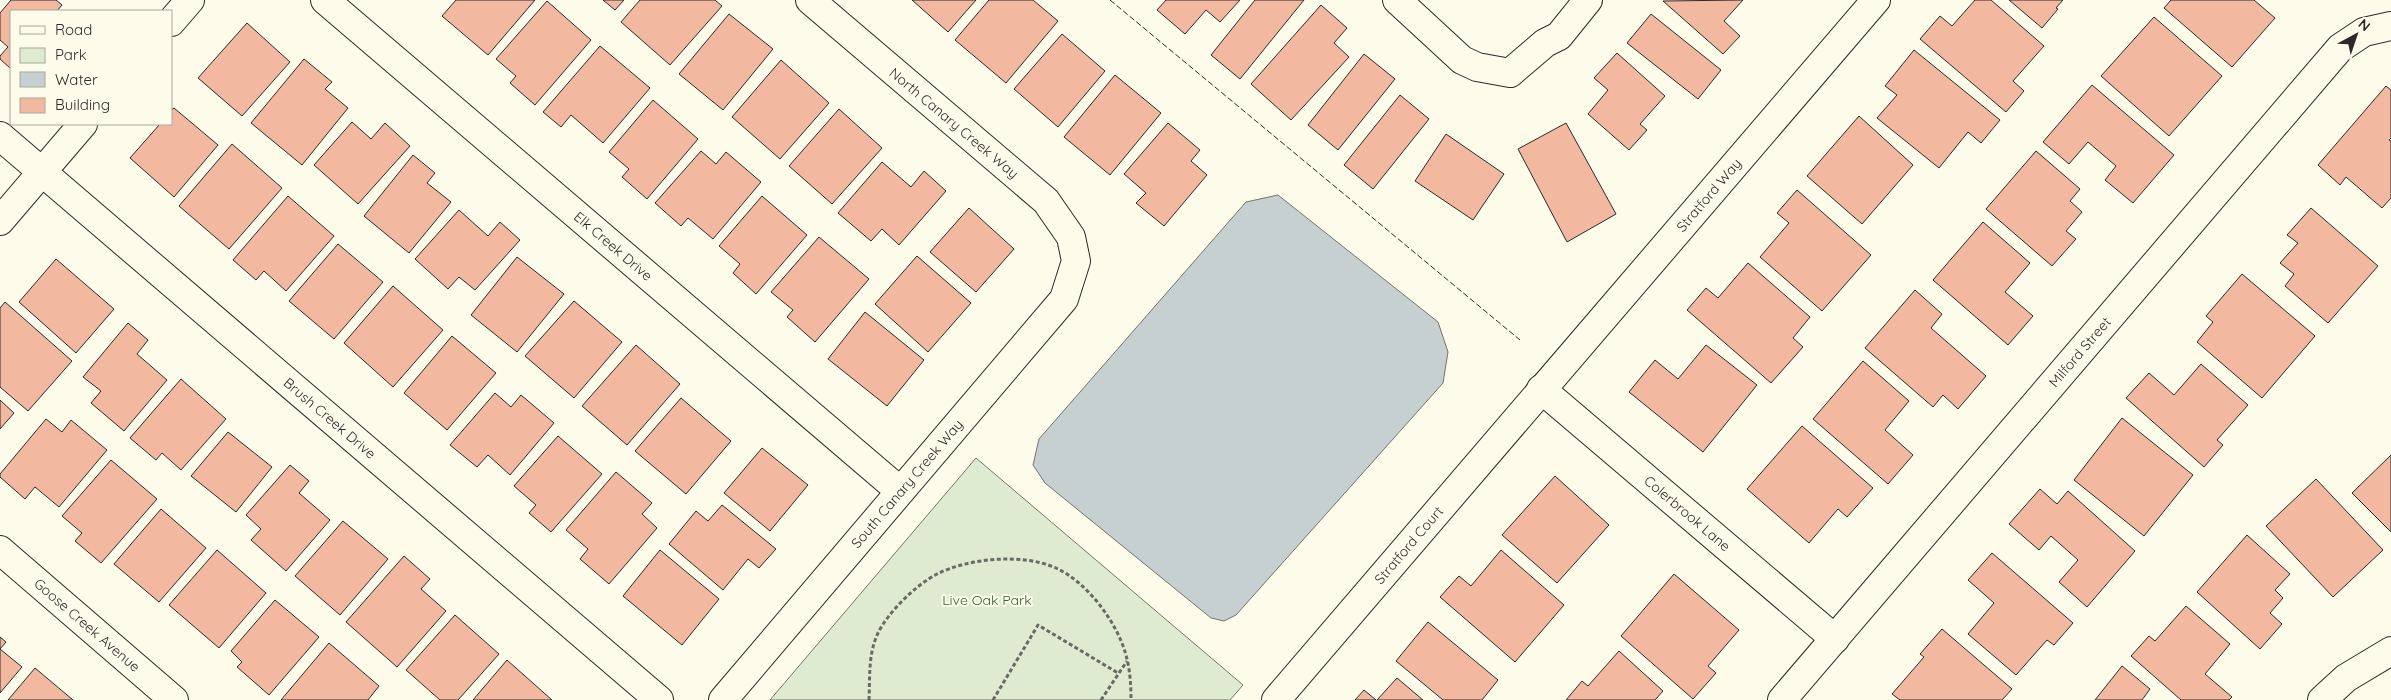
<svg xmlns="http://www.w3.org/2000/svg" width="2391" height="700" viewBox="0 0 2391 700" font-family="Quicksand,sans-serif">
	<rect width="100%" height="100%" fill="#fdfbea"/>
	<path fill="#deebd1" stroke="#74746e" d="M976 458 1243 685 1230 700H770Z"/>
	<path fill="#c7d0d0" stroke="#74746e" d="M1278 195 1438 322 1448 352 1443 383 1236 615 1224 621 1211 618 1045 483 1033 465 1039 439 1246 202Z"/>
	<path fill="#f2b8a0" stroke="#2b2b2b" d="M11 0H56L62 5 57 11H11V69L0 59V56L8 47 0 40V13Z
		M456 0H535L488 55 442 16Z
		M603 0H624L615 10Z
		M640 0H715L722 6 670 65 621 22Z
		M912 0H976L948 32Z
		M989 0H1033L1058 21 1006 83 955 40Z
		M1166 0H1240L1220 22 1206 10 1185 34 1157 10Z
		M1255 0H1304L1240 79 1211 55Z
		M1743 0 1724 21 1740 36 1723 54 1663 1Z
		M1975 0H1991L2044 46 2013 81 2024 91 2006 112 1920 39 1940 16 1952 26Z
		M2009 0H2063L2056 8 2058 9 2042 28Z
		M2171 0H2254L2275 18 2232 67 2164 8Z
		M547 1 591 40 535 105 510 83 516 76 496 59Z
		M1321 5 1347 28 1334 43 1349 57 1291 120 1251 84Z
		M729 14 773 49 723 110 679 74Z
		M1651 14 1721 70 1698 99 1627 43Z
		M2154 17 2222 76 2169 136 2101 76Z
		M247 23 290 62 242 116 198 78Z
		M1062 34 1105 71 1058 127 1014 89Z
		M600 46 650 88 603 143 571 115 561 127 543 112Z
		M1914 50 2000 120 1981 143 1968 132 1939 168 1877 118 1897 95 1885 86Z
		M1617 53 1665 96 1640 124 1647 130 1629 150 1588 114 1608 90 1594 78Z
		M1364 54 1395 79 1338 150 1308 125Z
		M304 59 332 82 325 89 348 108 302 165 251 123Z
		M781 60 829 103 780 159 732 117Z
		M1115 75 1161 113 1110 175 1064 137Z
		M2092 85 2174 155 2133 203 2105 180 2116 166 2088 142 2069 164 2043 142Z
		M2386 86 2391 90V138L2389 140 2391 141V198L2382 208 2346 177 2340 185 2318 165Z
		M1400 95 1429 119 1373 189 1344 165Z
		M653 100 698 139 647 199 622 177 629 169 609 152Z
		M174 108 218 145 174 197 130 158 160 124H171V110Z
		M839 109 882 148 832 204 789 166Z
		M1859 116 1913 165 1862 224 1807 176Z
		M352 122 371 139 385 123 410 146 358 204 314 165Z
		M1168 123 1200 150 1191 161 1207 175 1164 226 1136 203 1146 193 1124 174Z
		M1566 123 1616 214 1567 242 1518 149Z
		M1446 134 1504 174 1473 220 1415 181Z
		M232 144 282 188 229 249 179 206Z
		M701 151 716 164 726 152 761 182 713 239 688 218 681 226 655 203Z
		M2036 151 2080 189 2070 201 2082 212 2066 231 2076 239 2052 266 1986 209Z
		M413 155 435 173 427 183 451 202 409 253 364 216Z
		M882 162 911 187 924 171 946 191 899 245 882 229 871 241 838 213Z
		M1797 190 1871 255 1822 311 1760 257 1789 223 1777 213Z
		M288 196 334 236 286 291 264 271 256 280 233 260Z
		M762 196 807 235 756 294 733 273 740 264 719 246Z
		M969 208 1014 249 976 292 930 252Z
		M2311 208 2378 266 2328 323 2285 286 2294 274 2280 263 2298 243 2287 235Z
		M459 210 488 236 500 222 520 240 475 290 459 277 448 289 415 259Z
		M1983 222 2030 263 2005 292 2033 316 2008 345 1933 280Z
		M819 237 869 279 815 342 787 317 793 310 771 292Z
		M338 244 383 282 334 339 289 301Z
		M917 256 971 303 928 352 875 304Z
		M517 257 564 294 517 352 471 315Z
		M56 259 114 309 76 353 19 302Z
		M1748 263 1810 317 1793 338 1803 347 1771 383 1687 310 1706 288 1718 298Z
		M2242 274 2315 336 2262 398 2197 342 2213 322 2206 316Z
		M393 286 443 330 393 387 344 343Z
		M1915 290 1942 314 1931 328 1986 376 1958 409 1943 395 1933 407 1865 348Z
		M574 301 622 342 574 398 525 356Z
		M5 302 72 361 28 411 0 387V308Z
		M865 312 924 360 887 406 828 359Z
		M128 323 148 340 137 354 167 380 124 431 91 403 101 391 83 377Z
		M452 336 496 373 447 430 404 393Z
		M636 345 680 384 627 445 582 406Z
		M1706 345 1757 385 1703 452 1629 392 1655 360 1678 379Z
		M1863 361 1909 401 1885 430 1913 455 1888 484 1813 419Z
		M2201 364 2248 405 2217 440 2223 445 2204 467 2126 398 2149 373 2174 395Z
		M181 379 226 419 181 470 162 453 156 460 130 438Z
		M495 393 511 407 521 395 554 423 510 475 488 455 477 467 450 445Z
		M681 398 731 441 686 494 635 451Z
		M0 400 14 413 0 429Z
		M2122 418 2193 475 2144 536 2074 480Z
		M46 419 62 432 71 420 107 450 59 507 35 487 25 499 0 477V474Z
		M1802 426 1873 488 1847 517 1838 509 1809 543 1747 489Z
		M228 432 272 467 236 512 191 476Z
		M558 436 602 474 551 532 529 513 536 505 514 486Z
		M762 448 808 485 770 531 724 493Z
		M2391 455V532L2352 493Z
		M111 460 157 499 101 563 75 541 82 533 62 516Z
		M290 465 309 481 299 493 330 520 286 571 251 540 261 529 246 515Z
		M616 472 652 503 642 514 657 528 609 584 580 559 588 549 566 530Z
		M1555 476 1609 525 1557 583 1502 535Z
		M2316 479 2383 550 2333 597 2266 526Z
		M2040 489 2057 504 2068 491 2135 551 2087 607 2059 582 2078 560 2051 536 2039 550 2009 524Z
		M722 505 776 549 759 568 748 559 723 590 669 544 696 511 708 521Z
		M161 509 206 548 159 602 114 564Z
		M343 521 388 559 340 615 295 576Z
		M2247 535 2290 574 2275 590 2283 598 2270 613 2282 624 2260 649 2197 592Z
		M217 550 266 593 219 648 169 605Z
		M660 550 719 599 682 645 623 596Z
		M1501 550 1564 605 1515 662 1440 597 1459 576 1471 586Z
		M1992 553 2073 623 2054 645 2047 640 2016 675 1968 634 1994 603 1968 580Z
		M404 556 430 579 421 589 446 611 397 667 346 622Z
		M1674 574 1739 630 1708 666 1716 673 1693 699 1621 636Z
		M275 600 319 637 269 695 237 667 242 662 231 651Z
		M2186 606 2230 644 2205 674 2232 697 2229 700H2181L2131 656 2149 636 2155 641Z
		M455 615 499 654 458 700H440L406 670Z
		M1428 622 1498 680 1482 700H1443L1396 661Z
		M1942 629 2012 689 2002 700H1900L1892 694 1924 657 1920 654Z
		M0 637 6 642 0 649 22 667 0 693Z
		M329 643 379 686 368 700H281Z
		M1619 651 1663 691 1655 700H1566L1582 681 1588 686Z
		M507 660 552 700H473Z
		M2122 666 2150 689 2142 700H2095Z
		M35 668 73 700H8Z
		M1397 678 1423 700H1377Z
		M1364 690 1376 700H1355Z"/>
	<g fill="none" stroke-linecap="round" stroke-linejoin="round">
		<defs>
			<g id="minor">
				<path id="s1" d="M325 0 900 491"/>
				<path d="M1397 0 1462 60 1477 67 1510 73 1545 43 1559 36 1588 0"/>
				<path d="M171 22 190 0"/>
				<path id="s2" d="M0 136 659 700"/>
				<path d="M0 221 83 124"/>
				<path id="s3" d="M1541 389 1835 639"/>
				<path id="s4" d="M0 550 174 700"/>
				<path id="s5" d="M723 700 1064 299 1076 261 1071 237 1046 201 810 0"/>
				<path id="s6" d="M1276 700 1876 0"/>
				<path id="s7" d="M1782 700 2340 48 2364 32 2391 26"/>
				<path d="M2322 700 2346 678 2391 651"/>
			</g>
		</defs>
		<use href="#minor" stroke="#2b2b2b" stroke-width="30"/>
		<path stroke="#6a6964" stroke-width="3" stroke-dasharray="4 2.5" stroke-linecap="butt" d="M869 700C870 677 868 654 878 633 889 611 916 585 937 574 969 558 1023 553 1056 568 1087 582 1117 622 1126 655 1130 670 1131 684 1131 700
			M993 700 1038 625 1118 673
			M1101 700 1127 661"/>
		<use href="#minor" stroke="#fdfbea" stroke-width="28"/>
		<path stroke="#2b2b2b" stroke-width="1" stroke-dasharray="6 2.5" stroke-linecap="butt" d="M1110 0 1520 340"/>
	</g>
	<g text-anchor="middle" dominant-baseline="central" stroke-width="4" stroke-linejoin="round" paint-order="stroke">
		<g font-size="14" fill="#2b2b2b" stroke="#fdfbea">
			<text transform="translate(954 123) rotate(40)">North Canary Creek Way</text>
			<text stroke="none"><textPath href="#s6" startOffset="665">Stratford Way</textPath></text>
			<text stroke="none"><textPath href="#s1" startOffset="379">Elk Creek Drive</textPath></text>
			<text stroke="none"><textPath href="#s7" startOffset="458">Milford Street</textPath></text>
			<text stroke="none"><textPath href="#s2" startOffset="434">Brush Creek Drive</textPath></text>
			<text stroke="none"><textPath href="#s5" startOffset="284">South Canary Creek Way</textPath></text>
			<text stroke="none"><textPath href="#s3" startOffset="192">Colerbrook Lane</textPath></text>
			<text stroke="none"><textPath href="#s6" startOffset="204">Stratford Court</textPath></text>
			<text stroke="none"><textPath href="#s4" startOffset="115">Goose Creek Avenue</textPath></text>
		</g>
		<g font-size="14" fill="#34623c" stroke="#fdfbea">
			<text x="987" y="600">Live Oak Park</text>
		</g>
	</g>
	<rect x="10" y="10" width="162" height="115" fill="#fdfbea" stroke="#a9a89e"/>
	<rect x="20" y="26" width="25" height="8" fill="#fdfbea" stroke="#a9a89e"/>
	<text x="55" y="35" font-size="15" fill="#2b2b2b">Road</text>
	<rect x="20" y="48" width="25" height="15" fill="#deebd1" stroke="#a9a89e"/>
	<text x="55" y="60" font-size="15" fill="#2b2b2b">Park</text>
	<rect x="20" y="72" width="25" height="15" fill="#c7d0d0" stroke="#a9a89e"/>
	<text x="55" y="85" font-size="15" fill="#2b2b2b">Water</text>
	<rect x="20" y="98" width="25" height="15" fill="#f2b8a0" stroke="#a9a89e"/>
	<text x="55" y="110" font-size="15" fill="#2b2b2b">Building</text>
	<g transform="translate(2356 35) rotate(40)" stroke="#fdfbea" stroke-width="4" paint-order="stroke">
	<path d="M0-4L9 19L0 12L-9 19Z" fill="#2b2b2b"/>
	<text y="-8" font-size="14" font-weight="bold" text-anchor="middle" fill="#2b2b2b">N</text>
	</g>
</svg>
